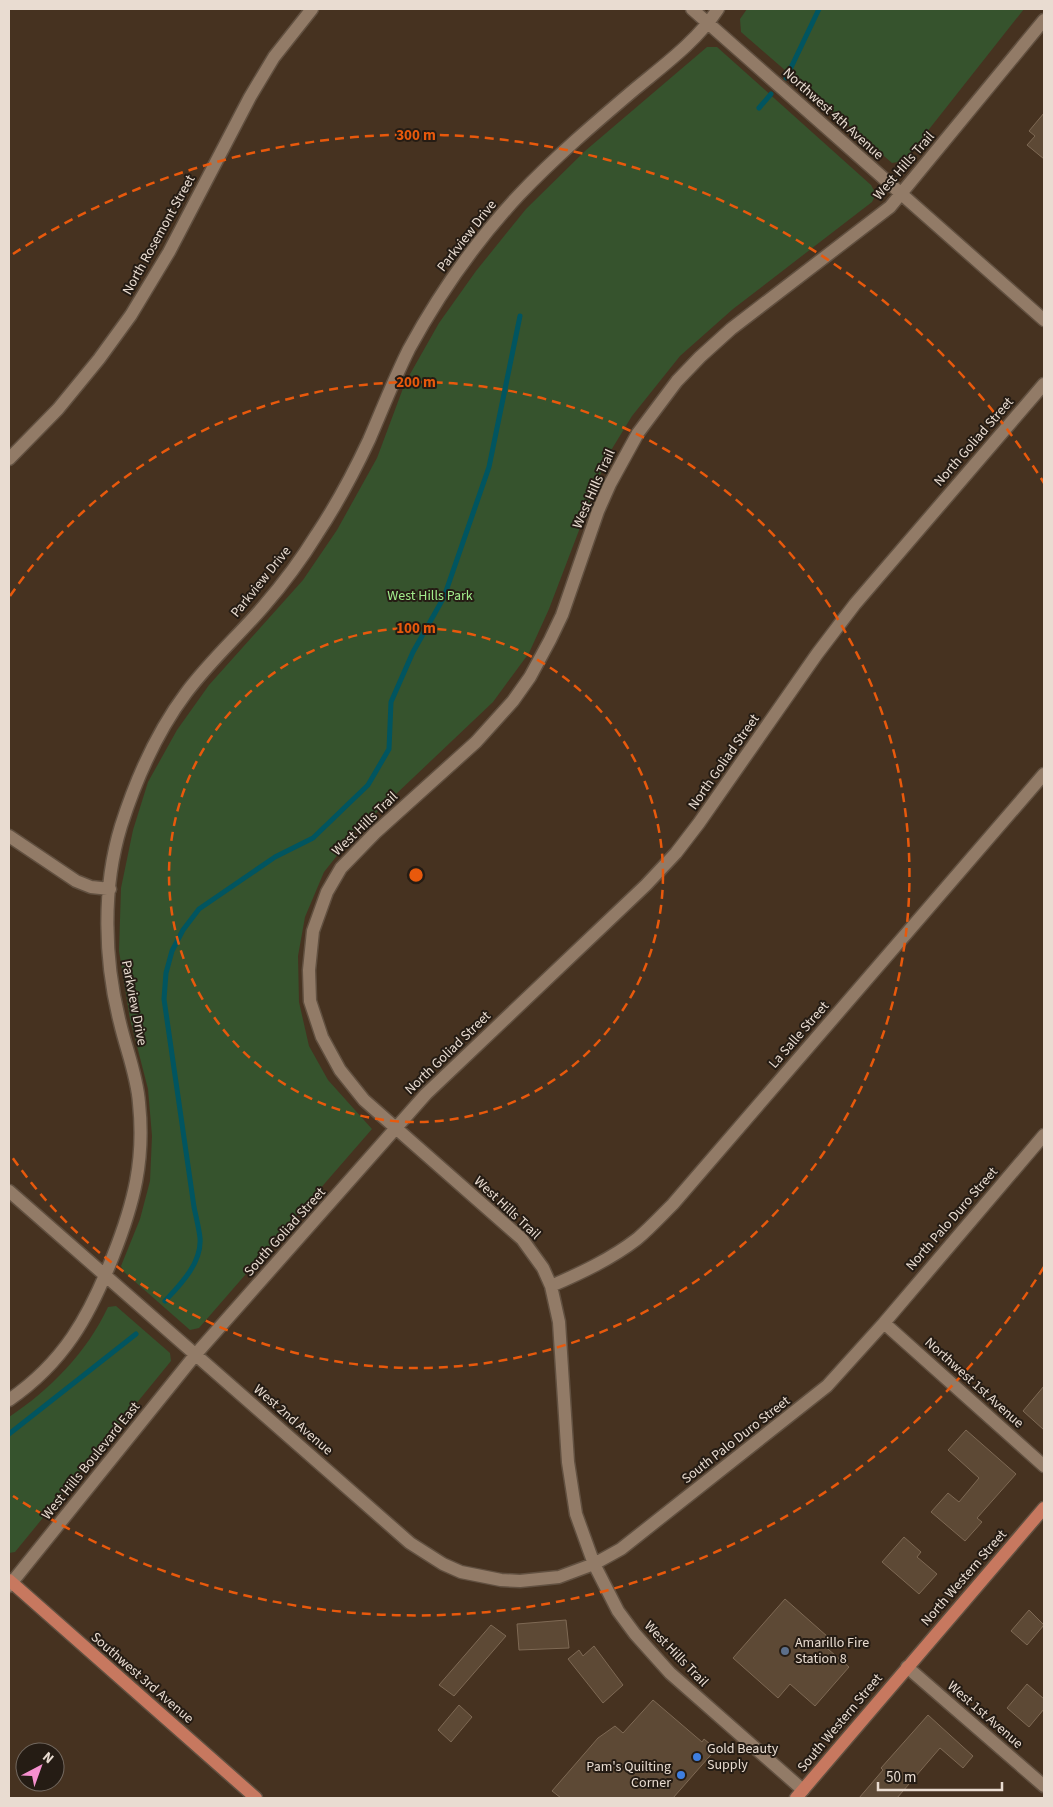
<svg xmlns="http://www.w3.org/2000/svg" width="1053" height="1807" viewBox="0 0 1053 1807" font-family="'Source Sans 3',sans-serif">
	<rect width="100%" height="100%" fill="#463220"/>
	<path fill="#36532d" d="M747 9H1024L904 161 892 163 741 32 740 19Z
		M707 47H717L871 185 876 194 872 202 733 309 680 356 632 416 607 457 549 609 529 653 493 702 355 833 324 872 305 917 298 956 299 1002 309 1046 328 1080 372 1129 199 1328 190 1330 124 1272 121 1266 140 1219 150 1181 152 1136 148 1089 130 1019 119 951 121 888 133 830 148 782 177 730 209 685 303 580 337 530 377 458 405 383 439 323 476 271 526 209 585 151Z
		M116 1306 170 1353 171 1361 15 1552 9 1553V1417C50 1390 87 1352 108 1307Z"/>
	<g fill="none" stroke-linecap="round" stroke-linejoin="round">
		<path stroke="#015560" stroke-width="5" d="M786 78 819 9
			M759 108 771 94
			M165 1301C180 1285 202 1263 200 1238 199 1228 196 1217 194 1207L164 999 166 973 172 951 183 930 199 909 275 857 313 838 368 785 389 749 391 702 413 652 444 597 489 467 520 316
			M9 1434 136 1334"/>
	</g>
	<path fill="#5d4935" stroke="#7e6954" d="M1044 113V159L1027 145 1035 136 1029 131Z
		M1044 1386V1430L1023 1411Z
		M966 1430 1016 1474 977 1518 982 1522 965 1541 931 1512 948 1493 959 1502 979 1478 948 1450Z
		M904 1537 921 1552 917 1557 937 1574 919 1594 882 1562Z
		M785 1599 828 1637 822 1644 849 1667 815 1706 790 1684 778 1698 733 1658Z
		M1029 1610 1044 1625 1027 1645 1011 1631Z
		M566 1620 569 1648 519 1650 517 1624Z
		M491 1625 506 1636 454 1696 439 1685Z
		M594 1646 623 1685 603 1703 568 1659 579 1650 583 1656Z
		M1027 1684 1044 1699V1709L1029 1727 1007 1708Z
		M653 1700 702 1742 704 1739 716 1749 673 1798H561L552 1791 598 1738 615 1726 623 1733Z
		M459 1705 472 1717 451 1742 438 1730Z
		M928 1715 973 1756 963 1768 940 1748 897 1798H859L883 1770 881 1768Z"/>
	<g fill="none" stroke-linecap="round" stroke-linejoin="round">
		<defs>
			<path id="minor" d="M692 9 1044 320
				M9 459 58 409 99 359 131 315 169 252 250 97 274 57 312 9
				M9 836 76 881 91 887 110 889
				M9 1191 410 1543 443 1564 461 1572 501 1580 520 1581 559 1577 594 1564 621 1549 827 1386 884 1323 1044 1135
				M551 1286C581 1273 611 1259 637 1239 650 1228 661 1216 673 1204L1044 774
				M884 1323 1044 1466
				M9 1400C64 1362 89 1317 113 1256 134 1203 145 1160 139 1103 137 1075 126 1049 120 1023 104 960 102 888 121 826 136 779 156 733 186 693 209 662 238 636 263 607 283 584 301 560 317 534 337 504 354 472 369 440 382 410 394 379 409 349 439 294 476 241 519 195 555 157 595 123 635 89 664 65 697 41 718 9
				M9 1586 196 1354 426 1094 646 885 676 853 699 823 817 654 855 604 1044 384
				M907 1667 1044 1786
				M803 1790 670 1673 635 1634 618 1611 594 1564 576 1514 568 1462 559 1322 551 1286 543 1268 522 1239 364 1100 340 1070 322 1037 310 1001 309 970 313 931 327 892 341 868 375 833 476 742 513 701 530 677 550 640 562 615 598 511 610 484 638 433 677 381 700 357 731 329 890 207 1044 20"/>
			<path id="major" d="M9 1580 256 1798
				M796 1798 1044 1508"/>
		</defs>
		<use href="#minor" stroke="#615040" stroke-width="15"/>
		<use href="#major" stroke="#615040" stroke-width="15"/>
		<use href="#minor" stroke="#927b67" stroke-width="12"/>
		<use href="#major" stroke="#c7785f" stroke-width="12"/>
	</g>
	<g fill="none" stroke="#e8590c" stroke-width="2.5" stroke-dasharray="9 6">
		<circle cx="416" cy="875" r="247"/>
		<path d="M10 596A493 493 0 1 1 10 1154"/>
		<path d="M1044 1267A740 740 0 0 1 13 1496M13 254A740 740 0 0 1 1044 483"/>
	</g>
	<circle fill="#5c6f8a" stroke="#251c14" stroke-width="2" cx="785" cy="1651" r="5"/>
	<g fill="#3f7fe0" stroke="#251c14" stroke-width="2">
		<circle cx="697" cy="1757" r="5"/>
		<circle cx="681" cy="1775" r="5"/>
	</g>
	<g text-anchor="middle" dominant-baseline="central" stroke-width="4" stroke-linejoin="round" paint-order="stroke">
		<g font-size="14" fill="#e9dcd1" stroke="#251c14">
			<text transform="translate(833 114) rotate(42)">Northwest 4th Avenue</text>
			<text transform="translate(904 166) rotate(-49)">West Hills Trail</text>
			<text transform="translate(159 235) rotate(-61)">North Rosemont Street</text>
			<text transform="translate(467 236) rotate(-52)">Parkview Drive</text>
			<text transform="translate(974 442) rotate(-49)">North Goliad Street</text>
			<text transform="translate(594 489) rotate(-66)">West Hills Trail</text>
			<text transform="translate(261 582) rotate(-51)">Parkview Drive</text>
			<text transform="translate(724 762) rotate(-55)">North Goliad Street</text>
			<text transform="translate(365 824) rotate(-44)">West Hills Trail</text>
			<text transform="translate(134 1003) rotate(79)">Parkview Drive</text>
			<text transform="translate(799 1035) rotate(-49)">La Salle Street</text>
			<text transform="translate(448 1053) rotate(-44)">North Goliad Street</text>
			<text transform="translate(507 1208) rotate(43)">West Hills Trail</text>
			<text transform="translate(952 1219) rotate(-49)">North Palo Duro Street</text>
			<text transform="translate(285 1232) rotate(-48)">South Goliad Street</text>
			<text transform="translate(974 1383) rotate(42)">Northwest 1st Avenue</text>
			<text transform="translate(293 1420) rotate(41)">West 2nd Avenue</text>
			<text transform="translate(736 1440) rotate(-38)">South Palo Duro Street</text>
			<text transform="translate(91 1461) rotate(-51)">West Hills Boulevard East</text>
			<text transform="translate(964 1578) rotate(-49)">North Western Street</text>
			<text transform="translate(676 1654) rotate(46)">West Hills Trail</text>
			<text transform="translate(142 1678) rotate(41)">Southwest 3rd Avenue</text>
			<text transform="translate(985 1715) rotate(41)">West 1st Avenue</text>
			<text transform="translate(840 1723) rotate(-50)">South Western Street</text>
		</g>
		<g font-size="14" fill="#a1eb8b" stroke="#251c14">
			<text x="430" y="596">West Hills Park</text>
		</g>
		<g font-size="14" fill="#e9dcd1" stroke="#251c14" text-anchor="start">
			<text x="795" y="1643">Amarillo Fire<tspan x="795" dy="16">Station 8</tspan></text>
			<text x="707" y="1749">Gold Beauty<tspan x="707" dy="16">Supply</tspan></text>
			<text x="671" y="1767" text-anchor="end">Pam's Quilting<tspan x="671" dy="16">Corner</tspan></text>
		</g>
	</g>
	<circle cx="416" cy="875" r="8" fill="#e8590c" stroke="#251c14" stroke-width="2.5"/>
	<g font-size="15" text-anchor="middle" font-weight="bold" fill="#e8590c" stroke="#251c14" stroke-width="4" stroke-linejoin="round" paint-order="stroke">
		<text x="416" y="140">300 m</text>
		<text x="416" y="387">200 m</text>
		<text x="416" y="633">100 m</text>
	</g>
	<rect width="1053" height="1807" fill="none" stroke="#e9dcd1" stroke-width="20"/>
	<g transform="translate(40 1767) rotate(41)"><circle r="24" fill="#251c14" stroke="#736960"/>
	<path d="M0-4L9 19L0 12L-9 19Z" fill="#f690cf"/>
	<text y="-8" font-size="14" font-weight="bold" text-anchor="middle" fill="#e9dcd1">N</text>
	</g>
	<path d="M878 1782v8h124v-8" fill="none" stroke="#e9dcd1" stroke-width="2.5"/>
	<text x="886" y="1782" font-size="15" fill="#e9dcd1" stroke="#251c14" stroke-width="4" paint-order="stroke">50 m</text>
</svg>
